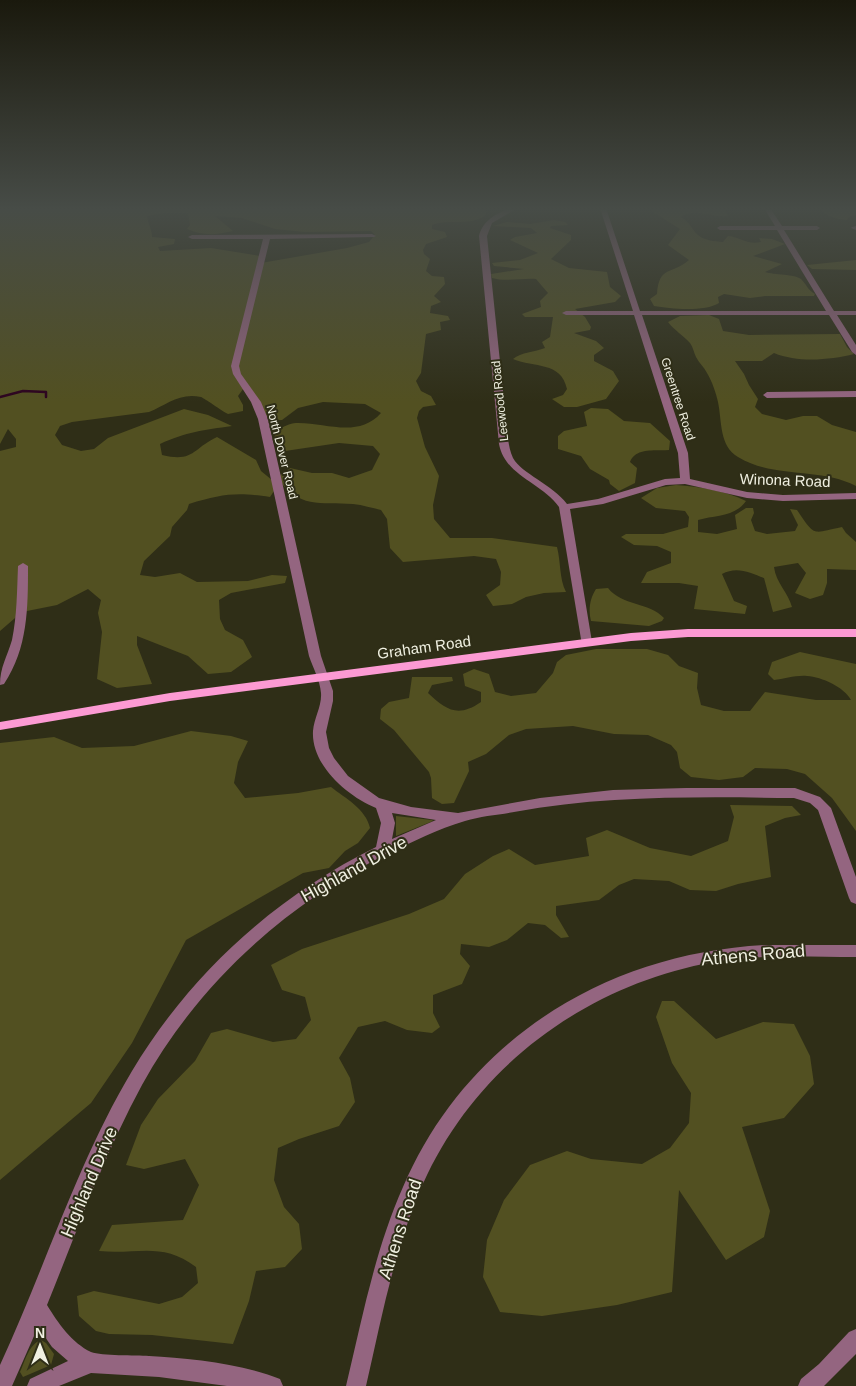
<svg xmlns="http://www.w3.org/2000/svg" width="856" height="1386" viewBox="0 0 856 1386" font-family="Arial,sans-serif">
	<rect width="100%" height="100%" fill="#2f2e17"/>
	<path fill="#525021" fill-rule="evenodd" d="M0 208H486V215C469 227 451 218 432 225V229L445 232 447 237 426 244 423 250 424 254 430 259 426 271 432 276 444 277 445 284 434 296 441 302 431 306 430 313 448 316 450 320 440 322 441 330 426 334 421 373 416 381 421 391 431 396 436 405 423 407 419 411 417 418 425 447 439 476 433 505 434 519 450 538H492L557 547C561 562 559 578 566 592L544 593 526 597 512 604 493 606 486 595 500 585 501 572 496 559 474 556 403 562 390 548 387 519 381 510C372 508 363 505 353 504 320 502 298 509 277 477L290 468 312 473H332L349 478 372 470 380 454 373 446 339 443 285 451 274 438 277 430C283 427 290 423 296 423 325 422 358 439 381 413L365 404 323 402 298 408 282 420 263 421 246 385 238 396 243 405V411L228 414C222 411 204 398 201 397 180 392 166 405 149 412L72 422 60 426 55 435 62 445 81 451 94 449 108 438 184 409 208 415 232 426C204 430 186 432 160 444L162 455C194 463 193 448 217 437L256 460 261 471 278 485 270 497C236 492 222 494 189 504L187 510 172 527 170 536 144 561 140 575 155 577 180 573 197 582 248 581 272 575 287 576 285 583 231 593 219 600 220 619 225 630 243 640 252 657 231 672 208 674 188 656 137 636V645L152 684 117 688 97 679 102 632 98 613 101 600 88 589 57 605 22 612 0 631V451L16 447V439L8 429 0 444ZM164 213H188L190 225 187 229C203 236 216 235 233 231L215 216 242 218 275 229 305 232 371 231 375 235 369 242 347 248 261 263 260 256 211 248 160 251 158 247 174 244 175 239 152 237C152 229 148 224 147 216Z
		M647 208H728L725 209 728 216C712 218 695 207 681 217 691 223 691 229 698 235 705 241 715 241 723 242L728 236C741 237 746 245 761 242L759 238 772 239 785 244 753 256 782 264 765 272C774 275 795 274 801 279 807 285 807 289 815 294L814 296H765L750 298 724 294 718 297 719 303C705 312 671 309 654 306L650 299 657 294C659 265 672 275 689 260L668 245 680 229Z
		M820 208H856V215L849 217 847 220C837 219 826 217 820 208Z
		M554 220 565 222 568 225 551 226 550 228 571 235V240L551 259 569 268 607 272 610 287 621 296 615 302 575 309 585 317 591 327 590 330 574 333 596 341 604 348 594 355V361L613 371 619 381 606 399 577 407H564L552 399 563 395 567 389C561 361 534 368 513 359 521 352 535 352 545 348L542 342 550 337 553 317H525L522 314 541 307 540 301 548 293 536 279C522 278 505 282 492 278L491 274 524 269 494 266 492 263 520 260 538 253 510 240 515 237 537 233 531 228 493 226 507 222 530 224Z
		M856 260V270L812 269 807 265Z
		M709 315 719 319 723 331 749 335 840 334 847 347 854 354C830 360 798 363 774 353L762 361H735L744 374 749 385 758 399 755 407 762 414 786 420 803 416H817L832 425 856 432V486C819 467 774 479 738 457 719 446 722 421 718 402 716 393 712 381 707 373 704 367 699 363 696 357 694 353 693 347 690 343 684 336 674 330 668 322L680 316Z
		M591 408 608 409 624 421 650 423 670 441 669 450C655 451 636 447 630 462L637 468 635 483 619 491 610 484 609 480 590 469 581 456 558 449V436L564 431 587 426 584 412Z
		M676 485C700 487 724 490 746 501 735 517 715 515 698 520V532L717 534 737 529 735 515 746 508H753L754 513 751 520 755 531 767 534 795 531 798 525 790 509 797 510C816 538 812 533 842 527L846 533 856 542V570L827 569V583L823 595 810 599 795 593 806 573 798 563 774 567C776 583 788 592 792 607L773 612 764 578C750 572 736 566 722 574L734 601 747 606 745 614 694 609 698 586 679 583H641L647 572 671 563V552L657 546 634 545 621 537 626 534H663L688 527 689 517 685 511 656 508 641 498 657 488Z
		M608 588C622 606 649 602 664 618L662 621 649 626 591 621C588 610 590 598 596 589Z
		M596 649H647L668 655 679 666 698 673 697 688 701 705 724 711H750L765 692 816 700H851C844 687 822 677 807 676 796 675 784 679 774 680L768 674 772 662 800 652 856 664V831L832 798 805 774 787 769 755 768 743 777 719 780 691 777 680 768 677 752 671 745 648 735 614 734 573 726 526 729 509 735 486 754 468 762 469 771 454 803 442 804 432 798 431 778 429 772 394 730 380 719 381 709 389 702 409 698 412 677H452L453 681 432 685 428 693C446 710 458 718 481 702V692L465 686 463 674 474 669 489 674 495 692 511 696 536 693 553 673 557 662 566 655Z
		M191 731 231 736 248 741 238 762 234 783 245 798 298 793 331 787C345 798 366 809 370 828L358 843 345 851 329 868 303 873 186 940 132 1043 91 1103 0 1180V743L54 737 82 748 134 746Z
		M730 805 792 806 801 815 785 818 765 826 771 877 738 884 716 891 690 890 669 881 634 879 619 885 599 900 556 906V915L569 937 561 938 545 925 528 923 507 940 489 947 461 944 460 954 470 966 462 984 433 995V1013L440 1027 432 1033 407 1030 385 1021 358 1027 339 1058 350 1078 355 1102 339 1126 299 1139 278 1148 274 1180 284 1207 299 1224 302 1249 285 1267 256 1271 249 1301 233 1344 152 1335 109 1334 96 1331 79 1316 77 1296 94 1291 159 1304 182 1297 198 1283 196 1267C162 1241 137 1255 99 1251L112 1225 183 1220 199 1185 185 1159 144 1169 126 1165 141 1125 158 1099 195 1061 211 1033 227 1029 273 1042 296 1039 311 1020 305 997 282 990 271 965 302 949 409 914 444 899 465 874 493 856 509 849 535 865 589 856 586 838 607 830 650 848 691 856 728 841 734 817Z
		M396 816 432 820 433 821 396 836Z
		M662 1001H674L716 1039 763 1022 794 1024 810 1056 814 1084 784 1118 742 1127 770 1211 764 1237 726 1260 679 1190 672 1292 617 1305 542 1316 500 1312 483 1277 487 1240 504 1200 530 1165 567 1151 591 1159 642 1164 670 1148 689 1123 691 1093 672 1063 656 1017Z
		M41 1340 46 1343 54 1354 51 1365 23 1377 20 1372C25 1361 29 1344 41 1340Z"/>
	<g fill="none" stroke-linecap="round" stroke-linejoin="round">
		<path stroke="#2d031f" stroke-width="2.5" d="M0 397 23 391 46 392V397"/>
		<path fill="#946580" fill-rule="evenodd" d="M510 208H518L492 223 487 236 508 439C509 445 510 452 513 458 522 474 552 484 567 504L598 499 665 479 680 478 678 453 634 315H566L562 313 566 311H633L600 208H606L640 311H826L777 230H720L717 228 720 226H775L764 208H770L782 226H817L820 228 817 230H784L834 311H856V315H837L856 345V355L852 352 829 315H642L688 453 690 479 747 492 783 495 856 493V499L783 501 747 498 685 484 666 485 603 504 570 509 592 642 590 645H582L559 507C541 482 505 476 499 444L479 236C483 220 496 214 510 208Z
			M856 226V230L851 228 852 227Z
			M372 234 376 236 374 237 270 239 239 366 241 374 261 402 268 419 321 656 333 691V701L326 732 329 748 334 758 348 776 379 798 411 807 458 813 540 798 613 790 686 788H795L820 797 831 808 856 877V904L851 902 849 898 818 810 810 803 794 798C700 797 607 795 514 812 498 815 481 816 465 821 438 829 412 842 387 854 285 905 197 985 142 1085 104 1155 77 1231 47 1305 58 1323 72 1343 91 1352 102 1356 135 1355 149 1356 188 1358 244 1364 280 1379L283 1386H227L159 1377 91 1373 59 1386H27L30 1379 68 1361 52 1347 38 1327 12 1386H0V1365C45 1268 77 1163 132 1071 190 974 275 897 376 847L381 823 376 808C347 796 311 765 313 731 314 718 322 706 321 693 320 680 313 668 309 656L258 419 251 402 233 374 231 366 263 239H192L188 237 192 235ZM392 813 436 820 392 839 395 823Z
			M856 391V397L767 398 763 395 767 392Z
			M23 563 28 566C28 608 28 648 4 684L0 685C0 667 7 657 12 640 17 616 17 591 18 566Z
			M766 945H856V957C809 957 759 954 713 962 583 986 470 1070 419 1193 393 1255 381 1321 366 1386H346C362 1319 375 1250 403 1187 467 1038 608 953 766 945Z
			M856 1329V1354L824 1386H798L801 1379 819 1364 849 1332Z"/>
		<path fill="#fc9ad3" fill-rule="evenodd" d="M688 629H856V637H688L631 641 170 701 0 730V722L170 693 631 633Z"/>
	</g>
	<linearGradient id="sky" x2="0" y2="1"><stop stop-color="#1a190d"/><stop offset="0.52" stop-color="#474c47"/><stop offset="1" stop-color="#474c47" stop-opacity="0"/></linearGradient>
	<rect width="856" height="402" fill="url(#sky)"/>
	<g text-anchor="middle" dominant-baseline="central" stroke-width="4" stroke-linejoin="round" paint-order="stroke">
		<g font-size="12" fill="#f0f0e1" stroke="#2f2e17">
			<text transform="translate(678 399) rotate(72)">Greentree Road</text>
			<text transform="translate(500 401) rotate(-96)">Leewood Road</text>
			<text transform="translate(282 452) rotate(76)">North Dover Road</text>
		</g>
		<g font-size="15" fill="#f0f0e1" stroke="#2f2e17">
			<text transform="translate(785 480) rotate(2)">Winona Road</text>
			<text transform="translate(424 647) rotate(-8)">Graham Road</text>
		</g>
		<g font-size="18" fill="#f0f0e1" stroke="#2f2e17">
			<text transform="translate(354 869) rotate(-29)">Highland Drive</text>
			<text transform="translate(753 955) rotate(-5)">Athens Road</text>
			<text transform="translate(89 1182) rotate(-67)">Highland Drive</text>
			<text transform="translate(400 1229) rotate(-72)">Athens Road</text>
		</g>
	</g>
	<g transform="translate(40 1346)" stroke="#2f2e17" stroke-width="4" paint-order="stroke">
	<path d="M0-4L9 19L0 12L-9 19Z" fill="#f0f0e1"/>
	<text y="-8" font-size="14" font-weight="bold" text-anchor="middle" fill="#f0f0e1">N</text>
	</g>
</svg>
